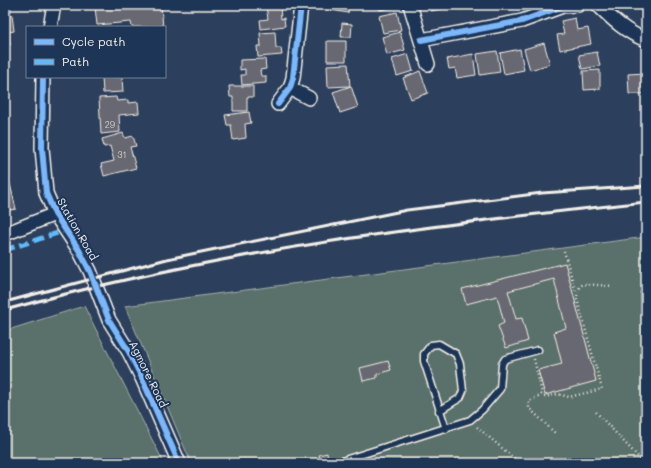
<svg xmlns="http://www.w3.org/2000/svg" width="651" height="468" viewBox="0 0 651 468" font-family="Mali,sans-serif">
	<rect width="100%" height="100%" fill="#2c3f5c"/>
	<filter id="ink" filterUnits="userSpaceOnUse"><feTurbulence type="fractalNoise" baseFrequency=".025" numOctaves="2"/><feDisplacementMap in="SourceGraphic" scale="8" xChannelSelector="R" yChannelSelector="G"/><feConvolveMatrix kernelMatrix="1 2 1 2 8 2 1 2 1" color-interpolation-filters="sRGB"/></filter>
	<g filter="url(#ink)">
		<path fill="#5a6f6a" stroke="#a7b0a9" d="M646 237V463H191L125 306Z
			M84 306 164 463H5V331Z"/>
		<path fill="#686772" stroke="#f4f1e8" d="M5 5H10L11 12H5Z
			M118 5H161L163 27H132L131 22 97 25 95 7Z
			M280 5 281 19 284 18 285 26 261 29 260 20 268 19 266 6Z
			M326 5H349L348 13 325 9Z
			M379 5H395L396 7 380 10Z
			M430 5H455L456 6 431 11Z
			M458 5H475L476 7 459 10Z
			M630 5H646V9L630 6Z
			M397 12 401 30 383 33 379 16Z
			M12 15 14 31 9 32 10 45 5 46V16Z
			M575 18 577 30 588 28 591 44 560 50 557 35 564 34 561 21Z
			M342 23 352 24 351 37H341Z
			M275 32 276 48H281L282 55 258 57 257 46H261L260 33Z
			M400 32 405 50 387 55 382 37Z
			M327 41H346V61H327Z
			M544 43 550 64 530 70 524 49Z
			M520 49 524 70 504 74 500 53Z
			M497 51 500 72 480 75 477 54Z
			M597 52 600 66 582 69 579 55Z
			M408 54 413 71 397 76 392 59Z
			M473 54 476 75 457 78 455 68 449 69 447 59Z
			M265 59 266 69 260 70 261 76H266V83L242 85 241 75H245V69L240 70V60Z
			M348 64 350 86 328 87 327 65Z
			M600 70V89L584 90 583 71Z
			M420 71 428 93 411 99 403 78Z
			M646 73V94H629L628 74Z
			M102 77H122L123 92 103 93Z
			M229 86H253V97H247V111H233V97H230Z
			M351 86 358 107 340 113 333 92Z
			M116 97 117 101 128 100V103L138 102 139 113 119 115 120 132 101 134 99 98Z
			M249 112 251 123 245 124 246 138 233 140 231 125H227L225 115Z
			M123 133 125 138 133 136 136 146 130 147 136 168 104 176 101 164 114 161 110 146 104 147 102 139Z
			M6 167 16 209 5 211V168Z
			M565 263 596 381 545 395 538 370 562 364 554 332 566 328 554 279 508 291 516 319 522 318 528 341 506 348 498 326 504 323 497 296 466 304 462 289Z
			M388 361 391 370 377 374V378L363 381 360 368Z
			M327 453 328 460 321 462 319 455Z"/>
		<g fill="none" stroke-linecap="round" stroke-linejoin="round">
			<defs>
				<path id="service" d="M439 411 460 398 463 391 460 364 456 354 439 344 431 345 424 354V361L446 429
					M335 463 470 420 482 410 500 389 502 364 505 359 538 350"/>
				<path id="minor" d="M598 5C613 20 626 32 646 40
					M411 8 428 64
					M50 27 54 5
					M421 40 522 21 563 6 578 5
					M43 77 42 148 46 193 55 214 79 250 90 271 109 320 129 352 142 378 179 463
					M290 88 309 98
					M278 104 290 88 293 78 301 5
					M5 234 55 214"/>
			</defs>
			<use href="#service" stroke="#f4f1e8" stroke-width="9"/>
			<use href="#minor" stroke="#f4f1e8" stroke-width="16"/>
			<path stroke="#f4f1e8" stroke-width="2.5" stroke-dasharray="1 3" stroke-linecap="butt" d="M564 251 576 293
				M640 293 646 292
				M534 359 542 393 540 396 529 401V408L556 434
				M544 397 558 394 569 397 602 389 577 299C577 293 578 288 583 284L613 286
				M596 412 644 463
				M477 427 515 459 524 463"/>
			<use href="#service" stroke="#1d3557" stroke-width="6"/>
			<use href="#minor" stroke="#1d3557" stroke-width="13"/>
			<path stroke="#f4f1e8" stroke-width="3" d="M5 302 167 259 407 210 542 193 646 186
				M5 310C217 251 428 225 646 202"/>
			<path stroke="#60bafa" stroke-width="5" stroke-dasharray="10 5" stroke-linecap="butt" d="M5 250 67 230"/>
			<defs>
				<path id="cycleway" d="M421 40 522 21 563 6 578 5
					M43 77 42 148 46 193 55 214 79 250 90 271 109 320 129 352 142 378 179 463
					M278 104 290 88 293 78 301 5"/>
			</defs>
			<use href="#cycleway" stroke="#1d3557" stroke-width="8"/>
			<use href="#cycleway" stroke="#7ab7fb" stroke-width="6"/>
		</g>
	</g>
	<g text-anchor="middle" dominant-baseline="central" stroke-width="4" stroke-linejoin="round" paint-order="stroke">
		<g font-size="9" fill="#d1ceca">
			<text x="110" y="124">29</text>
			<text x="122" y="154">31</text>
		</g>
		<g font-size="11" fill="#f4f1e8" stroke="#1d3557">
			<text transform="translate(78 229) rotate(60)">Station Road</text>
			<text transform="translate(149 374) rotate(64)">Agmore Road</text>
		</g>
	</g>
	<rect width="651" height="468" fill="none" stroke="#1d3557" stroke-width="20"/>
	<rect x="10" y="10" width="631" height="448" fill="none" stroke="#f4f1e8" stroke-width="1.5" filter="url(#ink)"/>
	<rect x="26" y="26" width="140" height="52" fill="#1d3557" stroke="#738091"/>
	<rect x="34" y="39" width="20" height="6" fill="#7ab7fb" stroke="#738091"/>
	<text x="62" y="46" font-size="12" fill="#f4f1e8">Cycle path</text>
	<rect x="34" y="59" width="20" height="6" fill="#60bafa" stroke="#738091"/>
	<text x="62" y="66" font-size="12" fill="#f4f1e8">Path</text>
</svg>
